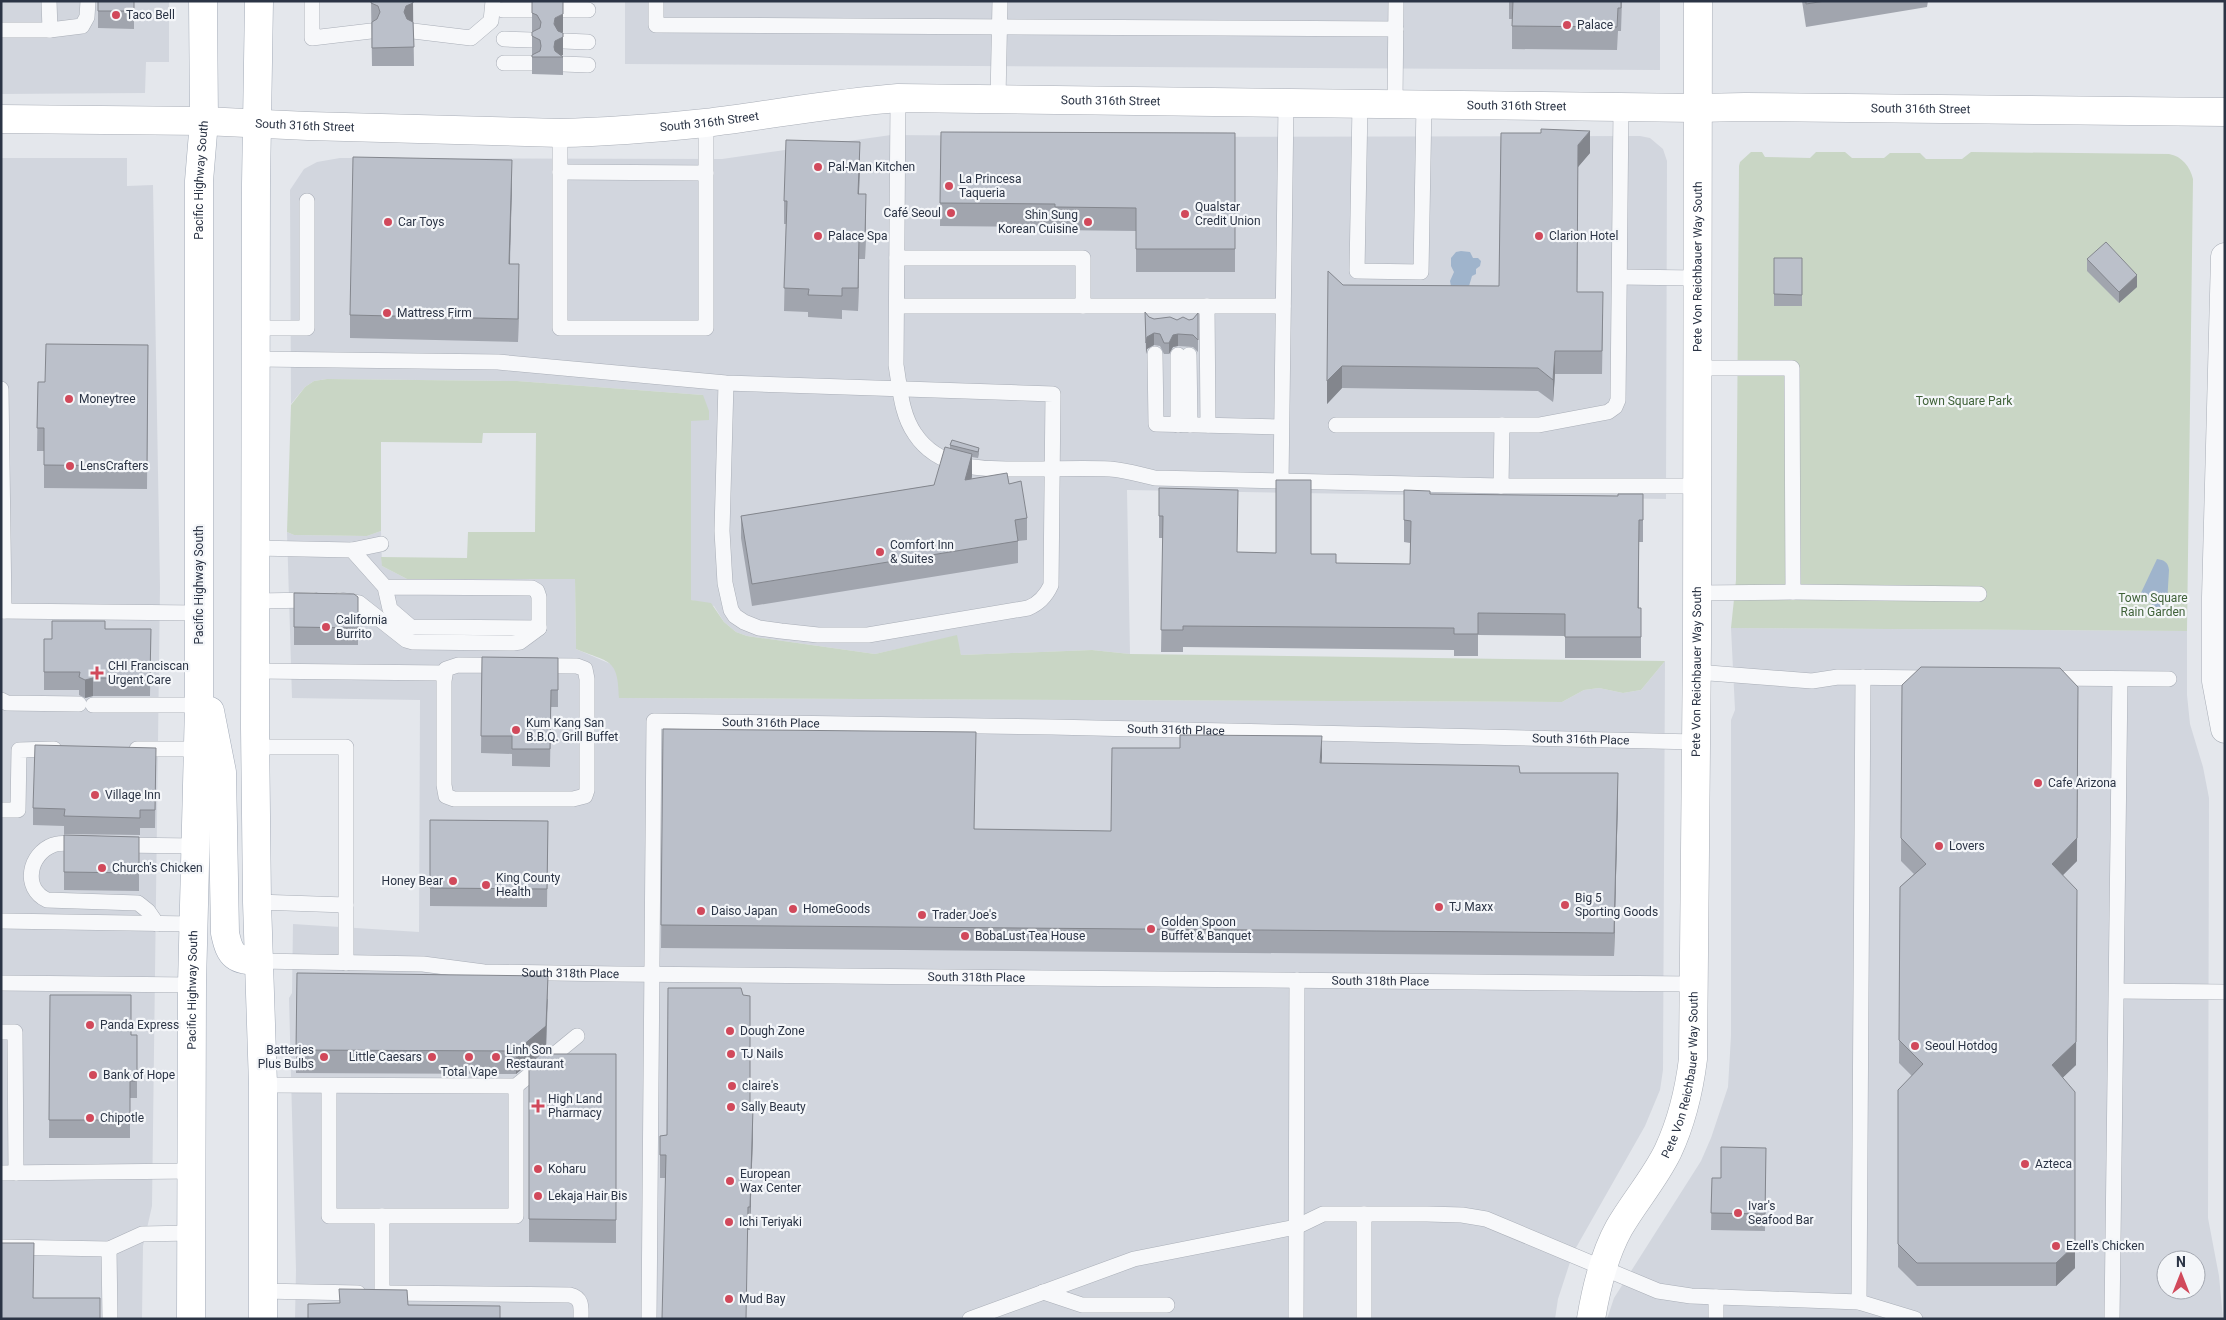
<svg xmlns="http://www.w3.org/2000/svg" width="2226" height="1320" viewBox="0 0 2226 1320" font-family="Roboto,sans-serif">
	<rect width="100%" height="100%" fill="#e4e7ec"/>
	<path fill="#d2d6de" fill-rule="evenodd" d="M1 1H169V62H146L145 93 1 94Z
		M625 1H1660V70L625 64Z
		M891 135 1124 137 1640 136 1650 138 1663 149 1667 161 1666 499 1127 490 1130 654 1092 650 961 655 956 636 875 654 747 636 736 632 724 622 714 606 691 600V421L703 395 517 381 327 379 314 381 305 387 291 404 290 190 304 169 317 162 340 158 722 159Z
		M1 158H127V186L153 185 160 587 152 1206 143 1246 142 1319H1Z
		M381 531 382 566 407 579H575L576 649 613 665 619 676V698L1562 702 1584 690 1599 688 1623 693 1641 690 1665 661 1663 1070 1660 1090 1645 1126 1573 1253 1558 1299 1555 1319H295L296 1270 289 998 292 993 293 924 419 932 420 700 292 698 287 532 294 535 367 536Z
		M1731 628 2187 631V695L2190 724 2203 767 2209 798 2208 1218 2219 1276 2223 1319H1607L1614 1298 1701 1161 1711 1138 1728 1087 1731 1036V720L1735 710ZM2166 1260H2196V1290H2166Z"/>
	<path fill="#c9d6c5" d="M1751 152H1762L1765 157 1810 158 1816 152H1845L1852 158H1884L1890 153H1920L1926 159H1962L1971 152 2169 154C2182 156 2190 167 2193 179L2187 631 1731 628 1736 580 1739 166 1740 162Z
		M327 379 517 381 703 395 709 411V420L691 421V600L711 603 724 622 736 632 747 636 875 654 957 635 961 655 1092 650 1130 654 1665 661 1641 690 1623 693 1599 688 1584 690 1562 702 619 698C618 658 610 663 576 649L575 579H407L382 566 381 557 467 558 468 532H535L536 433H483L482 443 381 442V531L367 536 294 535 287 532 291 405 305 387 314 381Z"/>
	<path fill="#9fb4cc" d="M1461 251 1470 252 1473 258H1478L1481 261 1480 266 1476 269V274L1472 276 1469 286H1451L1450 281 1454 272 1451 266V258L1456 252Z
		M2157 559C2164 560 2168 562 2169 570L2167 604 2161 610H2158L2149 602 2141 599 2140 595Z"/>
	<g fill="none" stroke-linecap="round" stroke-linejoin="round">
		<defs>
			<g id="lane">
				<path d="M312 1V38L371 31"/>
				<path d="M656 1V25L1396 29"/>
				<path d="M503 10H532"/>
				<path d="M563 10H588"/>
				<path d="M1 30H50L49 1"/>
				<path d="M50 30 82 26 87 17 88 1"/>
				<path d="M413 31 471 38 491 21 493 1"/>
				<path d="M504 39 532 40"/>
				<path d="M563 41 588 42"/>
				<path d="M504 63H532"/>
				<path d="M563 64 588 65"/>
				<path d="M898 98 896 365C900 388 901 414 915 434 941 473 990 469 1030 469 1057 469 1084 468 1110 469 1125 470 1141 475 1155 478L1501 486H1697"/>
				<path d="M998 99 1000 1"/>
				<path d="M1360 104 1357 271 1421 272 1424 104"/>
				<path d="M1395 104 1396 1"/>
				<path d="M560 133V328H706V123"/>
				<path d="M560 172 706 173"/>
				<path d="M897 258H1083V306"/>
				<path d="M1620 277 1697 278"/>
				<path d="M897 306H1283"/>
				<path d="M1207 306 1208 425"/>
				<path d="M256 328H307V201"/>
				<path d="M1155 354 1156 424 1281 427"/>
				<path d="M1178 355V425"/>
				<path d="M1189 355 1190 425"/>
				<path d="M257 359 498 362 726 383 1053 394 1051 585C1046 596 1038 604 1028 608L868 635H818L781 631 759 628 744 622 735 616 731 610 725 583 722 531 726 383"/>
				<path d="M1697 368H1792L1793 592 1697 593"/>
				<path d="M1 389 4 611"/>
				<path d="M1336 425H1539L1608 412 1615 407 1618 400 1621 107"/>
				<path d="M1281 482 1286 103"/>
				<path d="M1501 486 1502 425"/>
				<path d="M255 548 352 550 385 587 390 609 411 627 539 628V597L537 591 532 588 385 587"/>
				<path d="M352 550 381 544"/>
				<path d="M1793 592 1979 594"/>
				<path d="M339 600 359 603 406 640 413 642 513 643 520 642 539 628"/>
				<path d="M256 601 314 600"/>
				<path d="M1 611 199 613"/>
				<path d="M458 665 577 666 585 669 587 679V790L585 796 573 799H454L446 796 444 785V681L446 669Z"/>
				<path d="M255 671 444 673"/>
				<path d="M1696 672 1812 681 1838 677 1929 678"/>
				<path d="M2050 678 2169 679"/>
				<path d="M1 700 7 703 79 704"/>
				<path d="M93 705H199"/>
				<path d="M255 747H346V963"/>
				<path d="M137 749H198"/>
				<path d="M1 810H18L19 750 54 749"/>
				<path d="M84 844C74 843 62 842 53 845 29 854 22 888 47 900L138 903 148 911 157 924"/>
				<path d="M119 845 195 846"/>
				<path d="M257 902 346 905"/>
				<path d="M1 921 193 924"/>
				<path id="s1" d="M259 961 423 964 484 972 617 974 1694 984"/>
				<path d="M1 983 192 985"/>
				<path d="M2117 991 2225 992"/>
				<path d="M1 1032H15L16 1173"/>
				<path d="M263 1085 516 1086 577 1036"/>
				<path d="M329 1086V1216H516V1086"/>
				<path d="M1 1173 192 1171"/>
				<path d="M1364 1214V1319"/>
				<path d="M382 1216V1293"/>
				<path d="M1 1247 109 1249 142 1234 191 1233"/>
				<path d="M109 1249 110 1319"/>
				<path d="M262 1291 358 1293"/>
				<path d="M1043 1292 1082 1305H1167"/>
				<path d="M386 1293 570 1295C583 1298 581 1308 581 1319"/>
				<path d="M1859 1302 1863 677"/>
				<path id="s2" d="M649 1319 654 721 1052 727 1696 742"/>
				<path d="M970 1319 1134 1259 1296 1227 1323 1214H1427L1462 1215 1486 1219 1658 1291 1691 1296 1859 1302 1915 1319"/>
				<path d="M1296 1319 1297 980"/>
				<path d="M1716 1319V1297"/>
				<path d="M2112 1319 2120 679"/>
			</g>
			<path id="street" d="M2225 257 2216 597V681L2225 729"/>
			<g id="secondary">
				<path id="s3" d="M1 119 204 121 308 126 560 133C609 132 657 128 705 123 770 115 833 103 898 98L1696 108 1745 107 2225 112"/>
				<path id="s4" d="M1591 1319C1596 1289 1604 1255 1619 1228 1634 1202 1655 1178 1668 1151 1682 1121 1689 1091 1693 1059L1697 642 1698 1"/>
			</g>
			<g id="primary">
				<path d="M259 1 256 184 255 728 257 902 263 1085V1319"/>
				<path d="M210 711 222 772 225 933C230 957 235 960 259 961"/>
				<path id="s5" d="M191 1319 192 985 199 705V181L204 121 203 1"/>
			</g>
		</defs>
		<use href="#lane" stroke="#a9aeb7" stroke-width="16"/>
		<use href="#street" stroke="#a9aeb7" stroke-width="29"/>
		<use href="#secondary" stroke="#a9aeb7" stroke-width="29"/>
		<use href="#primary" stroke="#a3abb8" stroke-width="29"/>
		<use href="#lane" stroke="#f7f8fa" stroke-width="15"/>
		<use href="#street" stroke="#f7f8fa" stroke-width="28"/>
		<use href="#secondary" stroke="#fff" stroke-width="28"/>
		<use href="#primary" stroke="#fff" stroke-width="28"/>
	</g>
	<path fill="#a1a5ae" d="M98 1H134V29L98 28Z
		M371 1H413L414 66H372Z
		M1509 1H1622L1621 31H1618L1617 50 1512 49V19H1509Z
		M1802 1H1928L1927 7 1806 27Z
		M532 2 563 32H561L563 33V55L561 56 563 57V75L532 74V55L533 54H532V32L533 31H532Z
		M941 132 1235 133V272H1136V231L1055 230V227L940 226Z
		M1501 133 1590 153 1578 167 1577 292 1603 315 1602 374H1555L1553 402 1538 391 1342 388 1327 404 1343 285 1499 286Z
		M860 164 859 194 866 217 865 259H859L858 311 842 310V319L808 317V312L784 311 786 224H784V201Z
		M512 183 510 264 519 287 518 342 350 338V315Z
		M1774 258H1802V306H1774Z
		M2087 259 2137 287 2119 303 2087 271Z
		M1145 312 1149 317 1154 319 1177 320H1189L1193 319 1198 313V352L1193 347 1178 346 1173 347 1169 354H1164L1160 346 1154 345 1147 349 1146 354Z
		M148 345 147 489 44 488V451H37L38 382H45Z
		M950 445 979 448V454L978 458 972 457V479L1009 484 1027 518V540L1018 541V563L752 606 741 538V516L934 485 950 449Z
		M1159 488 1237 552 1311 554 1336 563 1410 564V543L1404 542V490L1430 494 1618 496 1643 494V542H1639V608H1641V658H1565V636L1478 635V656H1454V650L1183 647V652H1161L1163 538H1159Z
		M294 593 358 597V645H294Z
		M105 629H151L150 696H93L85 698 79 695V690H44V639H52Z
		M482 657 558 658V707H551L550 767 512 766V754L481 753Z
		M1902 685 2077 861 2063 875 2076 1065 2062 1078 2075 1268 2056 1286H1917L1898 1267V1090L1912 1076 1899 1063 1900 887 1914 874 1901 861Z
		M663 729 975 829 1111 831 1321 763 1520 773 1618 796 1614 956 661 948Z
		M156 765 155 828H140V835L64 834V826L33 825V808Z
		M430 820 548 821 547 907 430 906Z
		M64 835 139 837V891L64 890Z
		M297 973 548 999 546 1049 516 1074 296 1073Z
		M50 995 131 1035H137V1098H130V1138H49Z
		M616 1054V1243L529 1242V1064Z
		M750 1108 753 1131 750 1230H748L665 1178H660V1136L667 1135Z
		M1766 1148 1765 1231 1711 1230 1712 1178H1721Z"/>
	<path fill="#83868d" d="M413 3V22L406 25 404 12 406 6Z
		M563 14V32L555 36 554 24 555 18Z
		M563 37V55L558 57H554V47L555 41Z
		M1590 131V153L1578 167V145Z
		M860 142V164L858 217V194Z
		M512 160V183L509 287V264Z
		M866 194V217L865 259V237Z
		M859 237V259L858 311V288Z
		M519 264V287L518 342V319Z
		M2137 275V287L2119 303V292Z
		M1154 333V345L1147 349 1146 354V343L1147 337Z
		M1178 334V346L1173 347 1169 354V343L1173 335Z
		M1555 351V374L1553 402V380Z
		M1342 366V388L1327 404V381Z
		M972 454V476L965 502V480Z
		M93 678V696L85 698V680Z
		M2078 687 2077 861 2052 886V864Z
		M1322 736V758L1320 786V763Z
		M1618 773V796L1614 956V933Z
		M2077 890 2076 1065 2052 1088V1065Z
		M548 976 546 1049 516 1074V1051Z
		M753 1108V1131L750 1230V1207Z
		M2075 1245V1268L2056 1286V1263Z"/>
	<path fill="#bbc0ca" stroke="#83868d" d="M98 1H134V11H98Z
		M371 1H413V3L406 6 404 12 407 19 413 22 414 47 372 48V22L377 19 380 12 378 6 371 3Z
		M534 1H562L563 2V14L555 18 554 24 558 31 563 33V37L555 41 554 47 555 51 563 57H532V55L540 51 541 46 540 40 532 36V32L540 28 541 22 537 15 532 13V2Z
		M1513 1H1621V8H1618L1617 27 1512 26Z
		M1806 1H1825L1806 4Z
		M1541 129 1590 131 1578 145 1577 292H1603L1602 351H1555L1553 380 1538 368 1342 366 1327 381 1328 271 1343 285 1499 286 1501 133H1541Z
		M941 132 1235 133V249H1136V208L1055 207V204L940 203Z
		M786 140 860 142 858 194H866L865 237H859L858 288H842V296L808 295 809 289 784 288 787 201H784Z
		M353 157 512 160 509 264H519L518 319 350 315Z
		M2106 242 2137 275 2119 292 2087 259Z
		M1774 258H1802V295L1774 294Z
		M1145 312 1149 317 1154 319 1170 317 1177 320 1183 317 1189 320 1193 319 1198 313V340L1193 335 1178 334 1173 335 1169 343H1164L1160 334 1154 333 1147 337 1146 343Z
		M46 344 148 345 147 466 44 465V428H37L38 382H45Z
		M952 440 979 448 978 452 950 445Z
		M945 447 972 454 965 480 1007 473 1009 484 1021 481 1027 518 1015 520 1018 541 752 584 741 516 934 485Z
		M1276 480H1311V554H1336V563L1410 564 1411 521 1404 520V490L1430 491V494L1618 496V494H1643V520H1639L1638 608H1641V637H1565V614L1478 613V634H1454V628L1183 626V630H1161L1163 516H1159V488L1238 490 1237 552 1276 553Z
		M294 593 354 594 358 597V628L294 627Z
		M52 621H105V629H151L150 678H93L85 680 79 677 80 672H44V639H52Z
		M482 657 558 658V690H551L550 749H512V736H481Z
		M1921 667 2060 668 2078 687 2077 838 2052 864 2077 890 2076 1042 2052 1065 2075 1092V1245L2056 1263H1917L1898 1244V1090L1923 1064 1899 1040 1900 887 1926 864 1901 838 1902 685Z
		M663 729 976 732 974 829 1111 831 1112 748H1180V735L1322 736 1320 763 1519 766 1520 773H1618L1614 933 661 925Z
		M35 745 156 748 155 810H140V818L64 816 65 809 33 808Z
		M430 820 548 821 547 889 430 888Z
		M64 835 139 837V873L64 872Z
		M297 973 548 976 546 1026 516 1051 296 1050Z
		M668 988H741L743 995 750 996V1108H753L750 1207H748L746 1319H662L666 1155H660V1136L667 1135Z
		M50 995H131V1035H137V1081H130V1120H49Z
		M541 1054H616V1220L529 1219V1064Z
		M1721 1147 1766 1148 1765 1214 1711 1213 1712 1178H1721Z
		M1 1243H34L33 1298H100V1319H1Z
		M339 1289 407 1290 408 1305 500 1306V1319H308V1304L340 1303Z"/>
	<g fill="#d1495b" stroke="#f4f6f9" stroke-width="2">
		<circle cx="116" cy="15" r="5"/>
		<circle cx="1567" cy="25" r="5"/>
		<circle cx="818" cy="167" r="5"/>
		<circle cx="949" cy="186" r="5"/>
		<circle cx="951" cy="213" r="5"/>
		<circle cx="1185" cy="214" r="5"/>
		<circle cx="388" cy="222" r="5"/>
		<circle cx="1088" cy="222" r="5"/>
		<circle cx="818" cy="236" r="5"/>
		<circle cx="1539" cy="236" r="5"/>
		<circle cx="387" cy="313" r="5"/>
		<circle cx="69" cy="399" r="5"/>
		<circle cx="70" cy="466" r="5"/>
		<circle cx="880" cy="552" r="5"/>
		<circle cx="326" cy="627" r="5"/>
		<path d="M94.5 665.5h5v5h5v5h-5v5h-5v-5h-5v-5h5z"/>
		<circle cx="516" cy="730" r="5"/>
		<circle cx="2038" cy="783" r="5"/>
		<circle cx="95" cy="795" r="5"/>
		<circle cx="1939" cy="846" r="5"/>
		<circle cx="102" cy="868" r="5"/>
		<circle cx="453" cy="881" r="5"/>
		<circle cx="486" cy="885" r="5"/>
		<circle cx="1565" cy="905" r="5"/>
		<circle cx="1439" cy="907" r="5"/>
		<circle cx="793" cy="909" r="5"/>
		<circle cx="701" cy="911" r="5"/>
		<circle cx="922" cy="915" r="5"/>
		<circle cx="1151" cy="929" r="5"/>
		<circle cx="965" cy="936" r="5"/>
		<circle cx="90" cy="1025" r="5"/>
		<circle cx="730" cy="1031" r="5"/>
		<circle cx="1915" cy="1046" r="5"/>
		<circle cx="731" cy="1054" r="5"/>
		<circle cx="324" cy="1057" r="5"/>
		<circle cx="432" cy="1057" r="5"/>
		<circle cx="469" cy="1057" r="5"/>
		<circle cx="496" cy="1057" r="5"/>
		<circle cx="93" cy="1075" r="5"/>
		<circle cx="732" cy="1086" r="5"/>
		<path d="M535.5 1098.5h5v5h5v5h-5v5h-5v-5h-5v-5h5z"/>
		<circle cx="731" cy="1107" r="5"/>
		<circle cx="90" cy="1118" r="5"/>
		<circle cx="2025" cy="1164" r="5"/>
		<circle cx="538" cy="1169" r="5"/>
		<circle cx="730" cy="1181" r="5"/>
		<circle cx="538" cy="1196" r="5"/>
		<circle cx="1738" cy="1213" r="5"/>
		<circle cx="729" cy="1222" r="5"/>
		<circle cx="2056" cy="1246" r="5"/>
		<circle cx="729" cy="1299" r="5"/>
	</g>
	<g text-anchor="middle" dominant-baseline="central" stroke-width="4.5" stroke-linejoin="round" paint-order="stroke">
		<g font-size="12" fill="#2b3445" stroke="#f4f6f9" text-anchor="start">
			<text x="126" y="15">Taco Bell</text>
			<text x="1577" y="25">Palace</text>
			<text x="828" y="167">Pal-Man Kitchen</text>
			<text x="959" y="179">La Princesa<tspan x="959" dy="14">Taqueria</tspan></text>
			<text x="1195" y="207">Qualstar<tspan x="1195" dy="14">Credit Union</tspan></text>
			<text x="941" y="213" text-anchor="end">Café Seoul</text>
			<text x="1078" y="215" text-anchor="end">Shin Sung<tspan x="1078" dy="14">Korean Cuisine</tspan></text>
			<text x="398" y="222">Car Toys</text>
			<text x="828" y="236">Palace Spa</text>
			<text x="1549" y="236">Clarion Hotel</text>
			<text x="397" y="313">Mattress Firm</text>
			<text x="79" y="399">Moneytree</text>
			<text x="80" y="466">LensCrafters</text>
			<text x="890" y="545">Comfort Inn<tspan x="890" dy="14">&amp; Suites</tspan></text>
			<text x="336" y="620">California<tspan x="336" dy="14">Burrito</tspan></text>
			<text x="108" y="666">CHI Franciscan<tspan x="108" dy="14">Urgent Care</tspan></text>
			<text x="526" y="723">Kum Kang San<tspan x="526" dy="14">B.B.Q. Grill Buffet</tspan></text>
			<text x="2048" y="783">Cafe Arizona</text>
			<text x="105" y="795">Village Inn</text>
			<text x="1949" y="846">Lovers</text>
			<text x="112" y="868">Church's Chicken</text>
			<text x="496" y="878">King County<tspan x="496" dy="14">Health</tspan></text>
			<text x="443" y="881" text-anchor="end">Honey Bear</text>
			<text x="1575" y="898">Big 5<tspan x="1575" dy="14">Sporting Goods</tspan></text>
			<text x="1449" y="907">TJ Maxx</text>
			<text x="803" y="909">HomeGoods</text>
			<text x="711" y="911">Daiso Japan</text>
			<text x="932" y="915">Trader Joe's</text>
			<text x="1161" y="922">Golden Spoon<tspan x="1161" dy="14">Buffet &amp; Banquet</tspan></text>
			<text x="975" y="936">BobaLust Tea House</text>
			<text x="100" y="1025">Panda Express</text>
			<text x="740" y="1031">Dough Zone</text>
			<text x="1925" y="1046">Seoul Hotdog</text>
			<text x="314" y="1050" text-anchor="end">Batteries<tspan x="314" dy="14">Plus Bulbs</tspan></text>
			<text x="506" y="1050">Linh Son<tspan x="506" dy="14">Restaurant</tspan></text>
			<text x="741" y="1054">TJ Nails</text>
			<text x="422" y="1057" text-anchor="end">Little Caesars</text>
			<text x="469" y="1072" text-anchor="middle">Total Vape</text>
			<text x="103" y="1075">Bank of Hope</text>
			<text x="742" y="1086">claire's</text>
			<text x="548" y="1099">High Land<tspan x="548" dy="14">Pharmacy</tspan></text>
			<text x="741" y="1107">Sally Beauty</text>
			<text x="100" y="1118">Chipotle</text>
			<text x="2035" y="1164">Azteca</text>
			<text x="548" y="1169">Koharu</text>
			<text x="740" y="1174">European<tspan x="740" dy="14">Wax Center</tspan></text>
			<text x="548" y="1196">Lekaja Hair Bis</text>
			<text x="1748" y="1206">Ivar's<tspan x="1748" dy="14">Seafood Bar</tspan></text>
			<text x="739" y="1222">Ichi Teriyaki</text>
			<text x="2066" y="1246">Ezell's Chicken</text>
			<text x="739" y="1299">Mud Bay</text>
		</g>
		<g font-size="12" fill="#2b3445" stroke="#f4f6f9">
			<text stroke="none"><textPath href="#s3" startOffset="1112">South 316th Street</textPath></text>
			<text stroke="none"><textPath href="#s3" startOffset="1518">South 316th Street</textPath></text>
			<text stroke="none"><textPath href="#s3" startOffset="1922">South 316th Street</textPath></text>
			<text stroke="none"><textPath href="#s3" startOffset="709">South 316th Street</textPath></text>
			<text stroke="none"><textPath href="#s3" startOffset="304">South 316th Street</textPath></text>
			<text stroke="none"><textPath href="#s5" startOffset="1139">Pacific Highway South</textPath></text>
			<text stroke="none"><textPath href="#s4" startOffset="1075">Pete Von Reichbauer Way South</textPath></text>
			<text transform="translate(199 585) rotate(-90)">Pacific Highway South</text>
			<text stroke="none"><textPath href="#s4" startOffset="670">Pete Von Reichbauer Way South</textPath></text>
			<text stroke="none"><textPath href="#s2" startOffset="715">South 316th Place</textPath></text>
			<text stroke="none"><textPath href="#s2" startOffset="1120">South 316th Place</textPath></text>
			<text stroke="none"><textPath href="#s2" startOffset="1525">South 316th Place</textPath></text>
			<text stroke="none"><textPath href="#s1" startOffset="312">South 318th Place</textPath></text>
			<text stroke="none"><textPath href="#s1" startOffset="718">South 318th Place</textPath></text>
			<text stroke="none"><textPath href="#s1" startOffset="1122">South 318th Place</textPath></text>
			<text stroke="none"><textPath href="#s5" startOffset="329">Pacific Highway South</textPath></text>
			<text stroke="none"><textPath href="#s4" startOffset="265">Pete Von Reichbauer Way South</textPath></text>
		</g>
		<g font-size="12" fill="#3f6138" stroke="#f4f6f9">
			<text x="1964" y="401">Town Square Park</text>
			<text x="2153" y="598">Town Square<tspan x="2153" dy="14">Rain Garden</tspan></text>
		</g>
	</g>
	<rect width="2226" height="1320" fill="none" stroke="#2b3445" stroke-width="5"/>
	<g transform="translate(2181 1275)"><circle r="24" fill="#f4f6f9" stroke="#a4a8b1"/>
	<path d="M0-4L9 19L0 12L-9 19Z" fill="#d1495b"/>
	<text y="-8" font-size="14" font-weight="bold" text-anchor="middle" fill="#2b3445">N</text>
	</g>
</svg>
